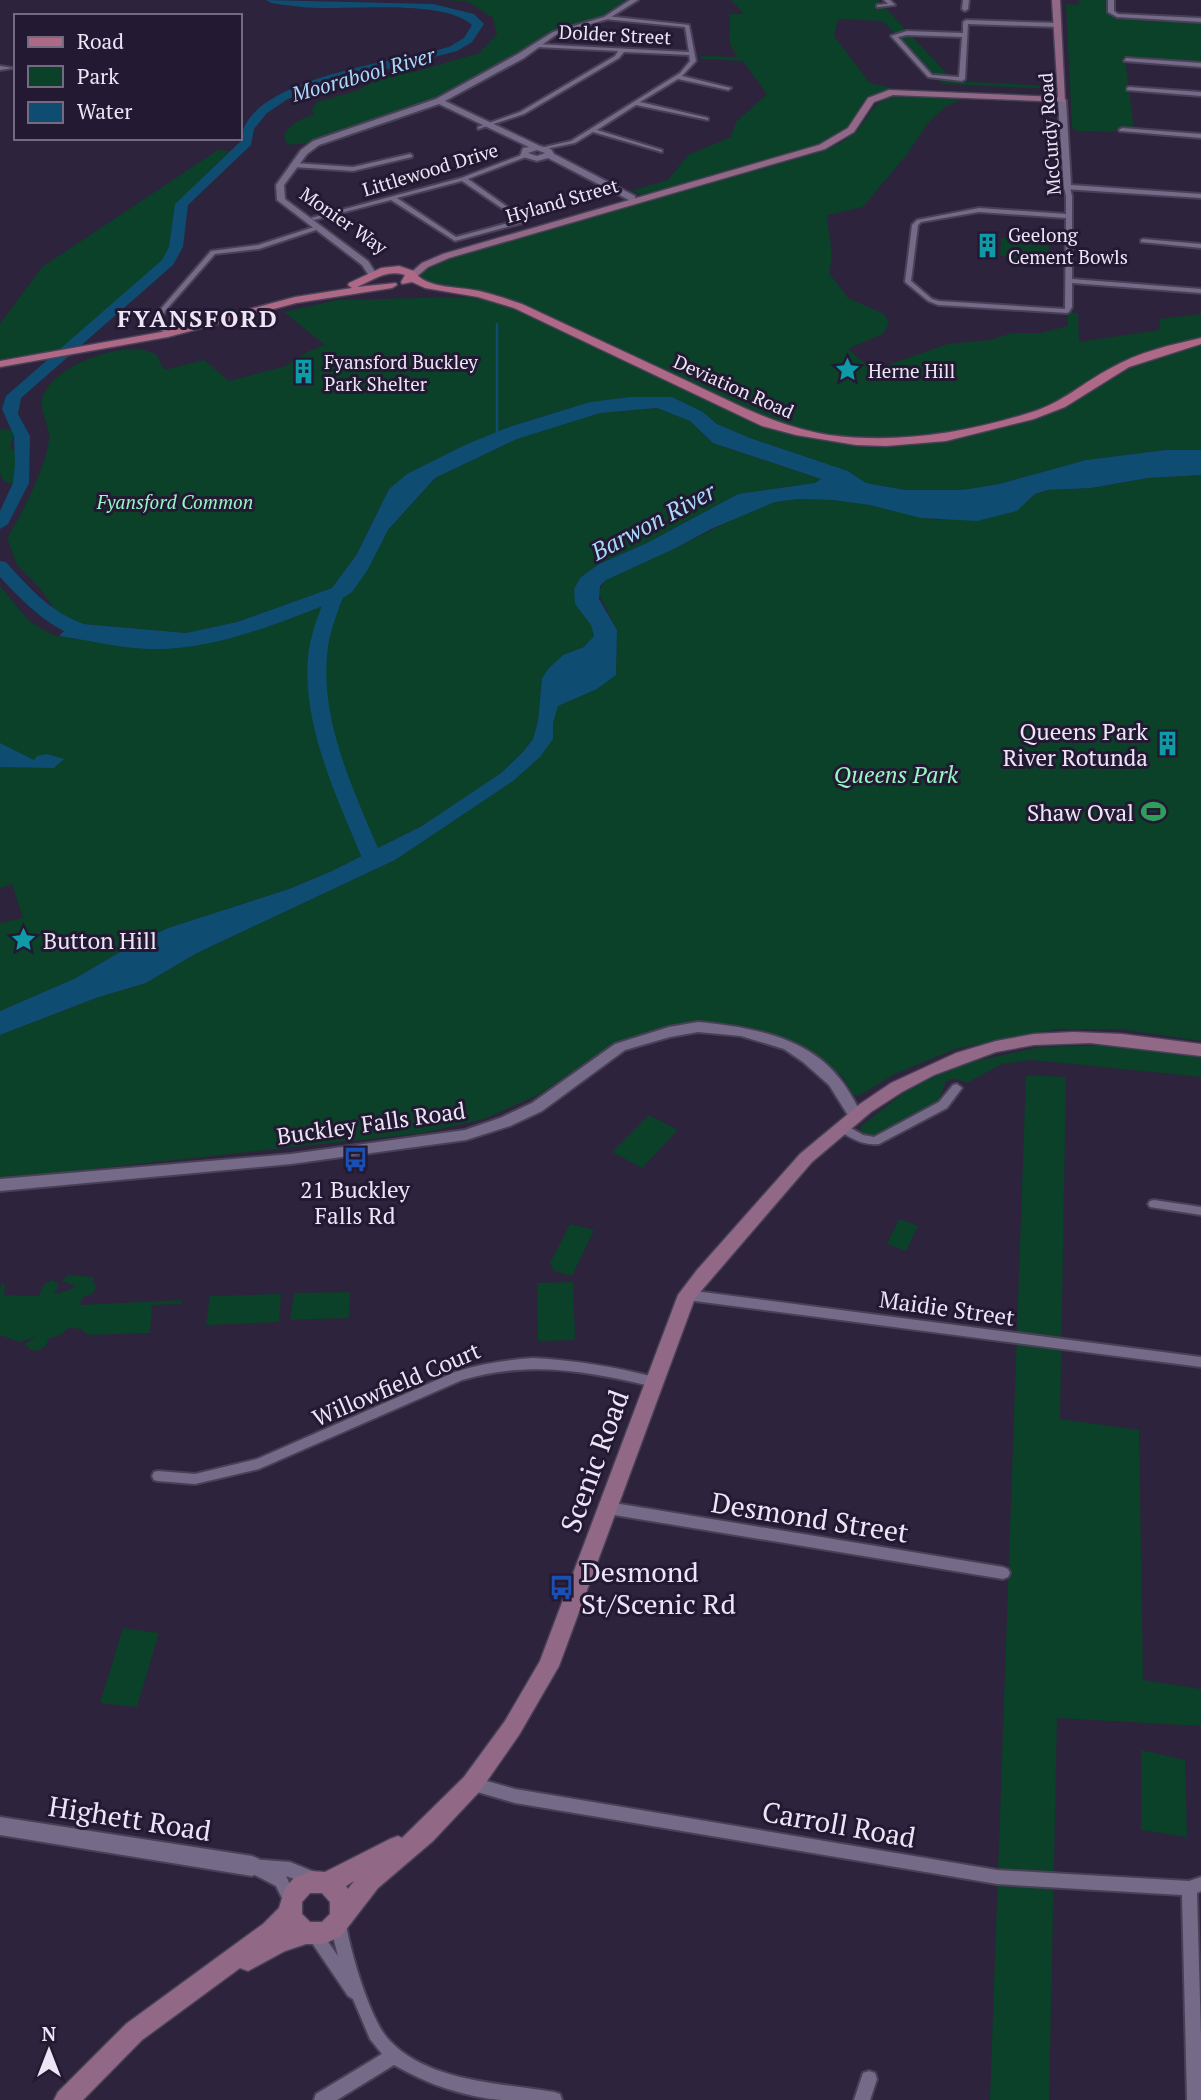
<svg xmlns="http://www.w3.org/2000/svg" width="1201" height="2100" viewBox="0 0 1201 2100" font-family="'PT Serif',serif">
	<rect width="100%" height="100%" fill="#2d233c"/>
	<path fill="#0b4029" d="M439 0H626L599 18 553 31 517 55 431 102 309 143 287 145 284 135C292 122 301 119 315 114L311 111 317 102 356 91 383 77 418 71 479 53 497 34 493 18 467 1Z
		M731 0H878L954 81 1051 86 1050 89 942 84 883 21 838 19 834 36 870 83 892 88 863 102 847 130 817 147 642 195 631 191 668 180 688 155 731 137 736 122 767 94 743 61 701 59V56L738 57C723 38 733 34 729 14H744Z
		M1079 0H1108V13L1112 16 1201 21V64L1125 59 1134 129 1118 128 1115 132 1074 131 1076 129 1072 128 1066 4 1078 5Z
		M904 95 964 98 945 107 928 123 908 153 863 207 827 215C828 235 835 253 829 273L848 298 884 314 889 323 883 334 848 349 868 366 882 367 948 344 990 340 1012 333H1041L1068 326V312L1078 313 1079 342 1159 330 1160 319 1201 314V450H1165L1086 460 999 484 962 490H905L866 483 848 471 750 438 717 424 703 412 672 397 590 402 509 427 389 489 357 554 332 588 237 622 186 633 72 623 59 616 40 588 17 565 7 538C21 516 47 465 49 439 50 425 38 410 43 396 53 368 107 348 135 349 142 349 150 352 156 354L164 370 204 360 229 381 286 366 307 352 325 345 284 312 337 300 459 297 495 300 439 288 411 277 461 254 817 153C830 148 843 143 853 134 876 113 866 101 904 95Z
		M218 150 237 152 182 204 179 212 184 232 159 266 62 351 0 359V324L42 267Z
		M1001 238 1049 241 1048 259 1000 256Z
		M657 408 690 421 713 443 821 479 815 483 738 494 647 543 599 564 581 577 575 604 592 625 594 637 584 647 563 655 548 669 542 678 538 721 533 739 522 753 501 773 422 826 332 871 289 889 168 928 128 947 76 978 0 1011V923L23 918 12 884 0 888V586L29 621 55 636 152 649 236 635 307 612 352 592 388 530 435 478 517 439 554 425 600 413Z
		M0 429 15 431 10 448 21 452 20 481 11 484 3 480 0 473Z
		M1201 475V1041L1120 1029H1057L955 1049 895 1074 859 1096 853 1095 842 1076 798 1043 747 1027 695 1023 658 1028 587 1062 538 1095 484 1119 423 1133 0 1179V1035L96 998 146 983 197 953 395 860 478 803 553 739V723L558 706 597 689 616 675 617 630 598 592 606 580 640 562 676 548 741 515 775 502 798 499 832 500 870 505 937 520 1017 511 1035 494 1048 490 1091 488 1148 478Z
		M1116 1045 1201 1057V1077L1032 1060 1002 1064 967 1083C940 1071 947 1088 937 1103L876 1136H867L860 1132 861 1126 915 1084 966 1063 1040 1047Z
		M1026 1075 1066 1077 1060 1419 1139 1430 1143 1680 1201 1689V1726L1057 1718 1049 2100H990Z
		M649 1115 678 1130 642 1168 612 1152Z
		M899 1219 918 1226 906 1251 887 1244Z
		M570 1224 594 1230 572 1276 554 1271 550 1263Z
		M68 1275 94 1277 92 1283 96 1285C95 1292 91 1296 84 1296L79 1305 181 1300 182 1304 152 1305 150 1333 88 1335 81 1329 69 1328 60 1335 48 1339C47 1348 41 1350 33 1351L24 1344 38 1336 20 1342 0 1335V1288L3 1282 5 1285 4 1295 39 1296 44 1284 52 1280 58 1283V1289L54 1292 57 1294 74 1288 76 1286 62 1281Z
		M573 1282 575 1340 538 1341 537 1283Z
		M350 1292 349 1318 290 1320 294 1293Z
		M281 1294 279 1322 206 1325 210 1296Z
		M123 1628 159 1633 137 1707 100 1703Z
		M1141 1750 1185 1760 1187 1837 1141 1830Z"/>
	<path fill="#0e4c71" d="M631 397H672L703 412 717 424 750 438 848 471 866 483 905 490H962L999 484 1086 460 1165 450H1201V475L1148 478 1091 488 1048 490 1035 494 1017 511 977 521 921 518 870 505 832 500 798 499 775 502 711 529 676 548 606 580 600 586 599 599 617 630 616 675 597 689 558 706 553 723V739L540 757 513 781 395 860 197 953 146 983 96 998 0 1035V1011L76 978 128 947 168 928 289 889 332 871 422 826 501 773 522 753 533 739 538 721 542 678 548 669 563 655 584 647 594 636 591 625 575 604 574 589 581 577 599 564 647 543 738 494 815 483 821 479 713 443 690 421 657 408 600 413 517 439 435 478 388 530 367 571 352 592 343 598C284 621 215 651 151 649 123 649 87 640 59 636L72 623 186 633 237 622 332 588 357 554 389 489 407 474 465 445 509 427 590 402Z
		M0 743 34 760 37 756 47 754 64 759 54 768 0 767Z"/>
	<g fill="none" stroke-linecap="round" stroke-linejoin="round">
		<path stroke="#0e4c71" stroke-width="2.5" d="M497 324V436"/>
		<path fill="#0e4c71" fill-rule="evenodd" d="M266 0 433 4 474 14 484 24 472 42 457 51 315 88 288 99 267 113 254 129 251 145 188 205 183 247 173 265 21 398 18 414 30 436 29 483 8 524 0 529V511L13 483 15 464 14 436 2 409 6 396 162 260 169 247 175 204 241 141C243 78 401 61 449 47L464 38 472 25C446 0 355 9 319 8 303 8 287 5 271 3Z
			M0 561 6 562C37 597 58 619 104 630L107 634 104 638C66 647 23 602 0 577Z
			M335 589 344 594C337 614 328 635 327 657 321 726 357 798 383 860L380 865H366L363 860C337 798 302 725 308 657 310 635 319 614 326 594Z"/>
		<defs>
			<path id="minor" d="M884 0H890L895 5 877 7V5L888 4Z
				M963 0H969L968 9 965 11 962 9Z
				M1108 0H1114V11L1118 14 1201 18V22L1117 17 1108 12Z
				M606 16 689 25 696 61 682 76 731 88 728 90 678 79 640 102 708 118V120L636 105 597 130 662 150V152L593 132 575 143 540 150V148L571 141 680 73 690 61 689 55 624 52 619 58 524 114 478 129V127L520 112 615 56 618 51 537 47 535 44 689 52 685 27 604 19Z
				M966 20 1058 23 1061 25 1058 27 968 24 965 79 962 81 928 77 891 36 907 31 963 33V22ZM907 35 962 37 959 77 932 75 898 37Z
				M1126 58 1201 63V67L1124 61Z
				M0 66 13 68 0 70Z
				M1129 87 1201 92V96L1127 90V88Z
				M1122 128 1201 134V138L1120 131 1119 130Z
				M410 154 412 155V157L353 171 294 167 291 165 294 163 353 167Z
				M524 154 526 155V157L468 179 526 220V222L455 241 391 200 314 220 311 218 461 178ZM462 181 519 220 456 237 397 198Z
				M1067 185 1070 187 1072 196V279L1201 289V293L1072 283V307L1069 312 1067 313 938 305 928 301 905 282 912 225 917 220 979 208 1066 214V196L1064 187ZM979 212 1066 218 1065 309 939 301 932 299 911 281 918 225 921 222Z
				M317 226 320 228 319 229 259 249 215 254 165 311 162 319 168 331 165 333 162 331 156 319 159 311 211 251 258 245Z
				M1143 239 1201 244V248L1141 242V240Z
				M957 1084 962 1088 947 1108 879 1144C863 1146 851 1138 838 1130L837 1127 838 1124 842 1123 863 1135 874 1137 939 1102 953 1085Z
				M1154 1200 1201 1207V1215L1150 1207 1148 1204 1150 1201Z
				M687 1290 1201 1357V1367L687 1300 683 1298 681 1295 683 1292Z
				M533 1358C575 1360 614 1367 655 1377L659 1378 661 1382 659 1386 655 1387C586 1371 531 1360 462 1380L259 1469 195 1484 158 1481 154 1480 152 1476 154 1472 158 1471 195 1474 257 1459 455 1372C481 1364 506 1360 533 1358Z
				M608 1502 1003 1567 1008 1569 1010 1573 1008 1577 1003 1579 608 1514 603 1512 602 1508 603 1504Z
				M472 1777 515 1789 997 1870 1189 1881 1201 1877V1891L1197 1893 1201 2036V2100H1187L1182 1895 997 1884 515 1803 467 1789 465 1784 467 1779Z
				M252 1859 290 1862 322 1875 324 1880 322 1885 317 1887 286 1876 297 1899 295 1904 290 1906 285 1904 276 1886 247 1871 245 1866 247 1861Z
				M338 1917 343 1920 346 1925C351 1953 370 2020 389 2040 428 2082 501 2083 554 2092L560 2094 562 2100C542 2100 522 2100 502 2100 464 2097 427 2084 394 2065L337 2100H314L316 2094 382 2054 370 2039 353 1999 348 1996 306 1934 309 1929 314 1926 319 1929 338 1956 330 1925 333 1920Z
				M869 2071 875 2073 877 2079 870 2100H854L863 2073Z"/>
			<path id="tertiary" d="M630 0H638L608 19 557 34 524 58 445 101 540 146 551 149 554 154 635 196V200H629L548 158 537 161 520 156 523 148 529 147 439 104 319 145 307 154 284 185 285 199 368 261 377 275 376 277H370L362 265 277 200 276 185 301 150 313 141 436 99 518 54 553 32 604 17ZM537 150 545 153 537 156 528 153Z
				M1062 98 1066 100 1071 185 1201 194V198L1064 189 1058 100Z
				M698 1022C749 1027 807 1036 840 1079 849 1090 856 1104 863 1116L861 1120H851L829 1085 803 1062 784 1049 741 1036 698 1032 670 1037 625 1050 542 1111 510 1126 466 1140 291 1164 0 1191V1179L291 1154 465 1130 500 1118 532 1103 615 1044 669 1027Z
				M0 1817 252 1856 259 1859 262 1866 259 1873 252 1876 0 1835Z"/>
			<path id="secondary" d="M1052 0H1060L1065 102 893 95 874 102 854 132 825 149 449 258 428 267 415 278 407 276 422 263 443 254 819 145 848 128 868 98 889 90 1058 97Z
				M1074 1032 1122 1034 1201 1044V1056L1090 1043 1034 1045 996 1052 934 1075 902 1092 871 1112 812 1162 695 1298 559 1666 519 1735 480 1791 433 1841 378 1888 341 1936 324 1944H306L285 1951 248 1971 240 1968 142 2040 83 2100H54L58 2092 126 2024 263 1924 279 1908 285 1888 294 1878 311 1871 325 1872 390 1839 398 1836 402 1838 464 1777 505 1721 540 1661 678 1295 697 1270 800 1154 860 1104 891 1083 956 1053 996 1041 1034 1034ZM354 1881 348 1889 346 1886ZM310 1893H322L330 1902V1914L322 1922H310L302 1914V1902Z"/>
			<path id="primary" d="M399 266 414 271C425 290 464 286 483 292 496 295 509 300 522 304 576 329 631 355 685 380 732 402 777 427 829 435 898 444 966 433 1032 412 1062 403 1084 382 1111 368 1139 352 1170 345 1201 338V344L1129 367 1065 407 1034 419 946 441 886 446 856 445 796 435 762 426 514 308 478 297 425 288 412 282 402 284 401 282 405 275C388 269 373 280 357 287L396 283 397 285 392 288 296 303 168 337 0 367V361L167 331 295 297 352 288 348 285 349 283 381 268Z"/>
		</defs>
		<use href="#minor" stroke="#484056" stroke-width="4"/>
		<use href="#tertiary" stroke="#484056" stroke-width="4"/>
		<use href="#secondary" stroke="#484056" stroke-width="3"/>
		<use href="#primary" stroke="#484056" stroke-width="3"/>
		<use href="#minor" fill="#756a88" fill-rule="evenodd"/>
		<use href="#tertiary" fill="#756a88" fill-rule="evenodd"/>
		<use href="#secondary" fill="#916986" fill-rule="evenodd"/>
		<use href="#primary" fill="#ad6985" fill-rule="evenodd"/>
	</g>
	<defs>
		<symbol id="building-bare" viewBox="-9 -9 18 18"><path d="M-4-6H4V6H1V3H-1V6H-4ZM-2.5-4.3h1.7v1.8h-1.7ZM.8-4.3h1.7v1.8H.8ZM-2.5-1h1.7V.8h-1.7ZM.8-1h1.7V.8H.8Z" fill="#0f9aa8" stroke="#231932" stroke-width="2.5" paint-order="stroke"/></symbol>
		<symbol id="sight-bare" viewBox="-9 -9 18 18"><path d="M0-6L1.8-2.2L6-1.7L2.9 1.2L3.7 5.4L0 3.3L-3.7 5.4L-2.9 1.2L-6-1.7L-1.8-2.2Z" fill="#0f9aa8" stroke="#231932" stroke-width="2.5" paint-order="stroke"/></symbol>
		<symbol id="stadium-bare" viewBox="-9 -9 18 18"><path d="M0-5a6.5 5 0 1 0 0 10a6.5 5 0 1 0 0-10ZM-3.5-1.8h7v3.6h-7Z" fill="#2e9e5b" stroke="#231932" stroke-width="2.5" paint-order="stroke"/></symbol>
		<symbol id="bus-bare" viewBox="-9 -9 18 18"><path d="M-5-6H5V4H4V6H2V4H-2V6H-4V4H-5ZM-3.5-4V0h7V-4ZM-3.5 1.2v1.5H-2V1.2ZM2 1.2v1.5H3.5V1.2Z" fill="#1a4fb4" stroke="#231932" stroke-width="2.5" paint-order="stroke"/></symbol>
	</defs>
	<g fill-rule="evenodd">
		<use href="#building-bare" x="970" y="228" width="35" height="35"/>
		<use href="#sight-bare" x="830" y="352" width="35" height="35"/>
		<use href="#building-bare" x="286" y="354" width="35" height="35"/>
		<use href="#building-bare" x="1150" y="726" width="35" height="35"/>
		<use href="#stadium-bare" x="1136" y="794" width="35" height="35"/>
		<use href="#sight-bare" x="6" y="922" width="35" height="35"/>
		<use href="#bus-bare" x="338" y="1142" width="35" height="35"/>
		<use href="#bus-bare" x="544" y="1570" width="35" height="35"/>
	</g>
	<g text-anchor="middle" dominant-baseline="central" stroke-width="6" stroke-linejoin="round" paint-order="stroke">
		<g font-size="19" fill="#ebe5f6" stroke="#231932">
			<text transform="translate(615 34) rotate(3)">Dolder Street</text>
			<text transform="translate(1049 134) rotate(-94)">McCurdy Road</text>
			<text transform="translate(430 169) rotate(-17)">Littlewood Drive</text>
			<text transform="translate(562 200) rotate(-16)">Hyland Street</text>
			<text transform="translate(344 220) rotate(35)">Monier Way</text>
			<text transform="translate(734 386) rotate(24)">Deviation Road</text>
		</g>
		<g font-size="19" fill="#ebe5f6" stroke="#231932" text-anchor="start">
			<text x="1008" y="234">Geelong<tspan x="1008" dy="22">Cement Bowls</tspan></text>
			<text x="324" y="361">Fyansford Buckley<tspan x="324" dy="22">Park Shelter</tspan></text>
			<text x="868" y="370">Herne Hill</text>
		</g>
		<g font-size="19" font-style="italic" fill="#97f6c4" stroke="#231932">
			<text x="175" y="501">Fyansford Common</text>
		</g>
		<g font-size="21" font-style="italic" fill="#aad9fc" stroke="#231932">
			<text transform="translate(363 74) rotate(-16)">Moorabool River</text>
		</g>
		<g font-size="23" fill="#ebe5f6" stroke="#231932" text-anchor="end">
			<text x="1148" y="731">Queens Park<tspan x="1148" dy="26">River Rotunda</tspan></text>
			<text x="1134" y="812">Shaw Oval</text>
			<text x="43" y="940" text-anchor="start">Button Hill</text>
			<text x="355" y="1189" text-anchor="middle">21 Buckley<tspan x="355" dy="26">Falls Rd</tspan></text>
		</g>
		<g font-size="23" font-style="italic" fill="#97f6c4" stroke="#231932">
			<text x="896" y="774">Queens Park</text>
		</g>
		<g font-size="23" fill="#ebe5f6" stroke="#231932">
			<text transform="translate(371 1123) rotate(-8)">Buckley Falls Road</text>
			<text transform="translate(947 1308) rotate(8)">Maidie Street</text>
			<text transform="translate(396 1384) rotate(-23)">Willowfield Court</text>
		</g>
		<g font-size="24" font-weight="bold" letter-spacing="2" fill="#ebe5f6" stroke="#231932">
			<text x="198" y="318">FYANSFORD</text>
		</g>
		<g font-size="24" font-style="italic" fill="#aad9fc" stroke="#231932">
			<text transform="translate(653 521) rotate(-28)">Barwon River</text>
		</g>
		<g font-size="28" fill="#ebe5f6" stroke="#231932">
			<text transform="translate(594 1461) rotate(-70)">Scenic Road</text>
			<text transform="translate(810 1517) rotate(9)">Desmond Street</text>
			<text transform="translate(130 1818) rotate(9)">Highett Road</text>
			<text transform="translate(839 1824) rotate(10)">Carroll Road</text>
		</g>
		<g font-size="28" fill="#ebe5f6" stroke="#231932" text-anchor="start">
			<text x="581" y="1571">Desmond<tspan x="581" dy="32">St/Scenic Rd</tspan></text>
		</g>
	</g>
	<rect x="14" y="14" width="228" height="126" fill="#231932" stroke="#736b80" stroke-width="2"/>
	<rect x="28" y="37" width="35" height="10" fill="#ad6985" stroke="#736b80" stroke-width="2"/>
	<text x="77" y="49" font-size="21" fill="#ebe5f6">Road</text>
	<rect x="28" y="66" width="35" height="21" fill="#0b4029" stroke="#736b80" stroke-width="2"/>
	<text x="77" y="84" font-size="21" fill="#ebe5f6">Park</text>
	<rect x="28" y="102" width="35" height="21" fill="#0e4c71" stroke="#736b80" stroke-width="2"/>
	<text x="77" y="119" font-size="21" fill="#ebe5f6">Water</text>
	<g transform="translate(49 2051)" stroke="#231932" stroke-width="5" paint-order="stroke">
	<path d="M0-5L12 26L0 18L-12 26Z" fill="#ebe5f6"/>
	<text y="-10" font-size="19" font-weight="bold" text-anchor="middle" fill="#ebe5f6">N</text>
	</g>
</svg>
